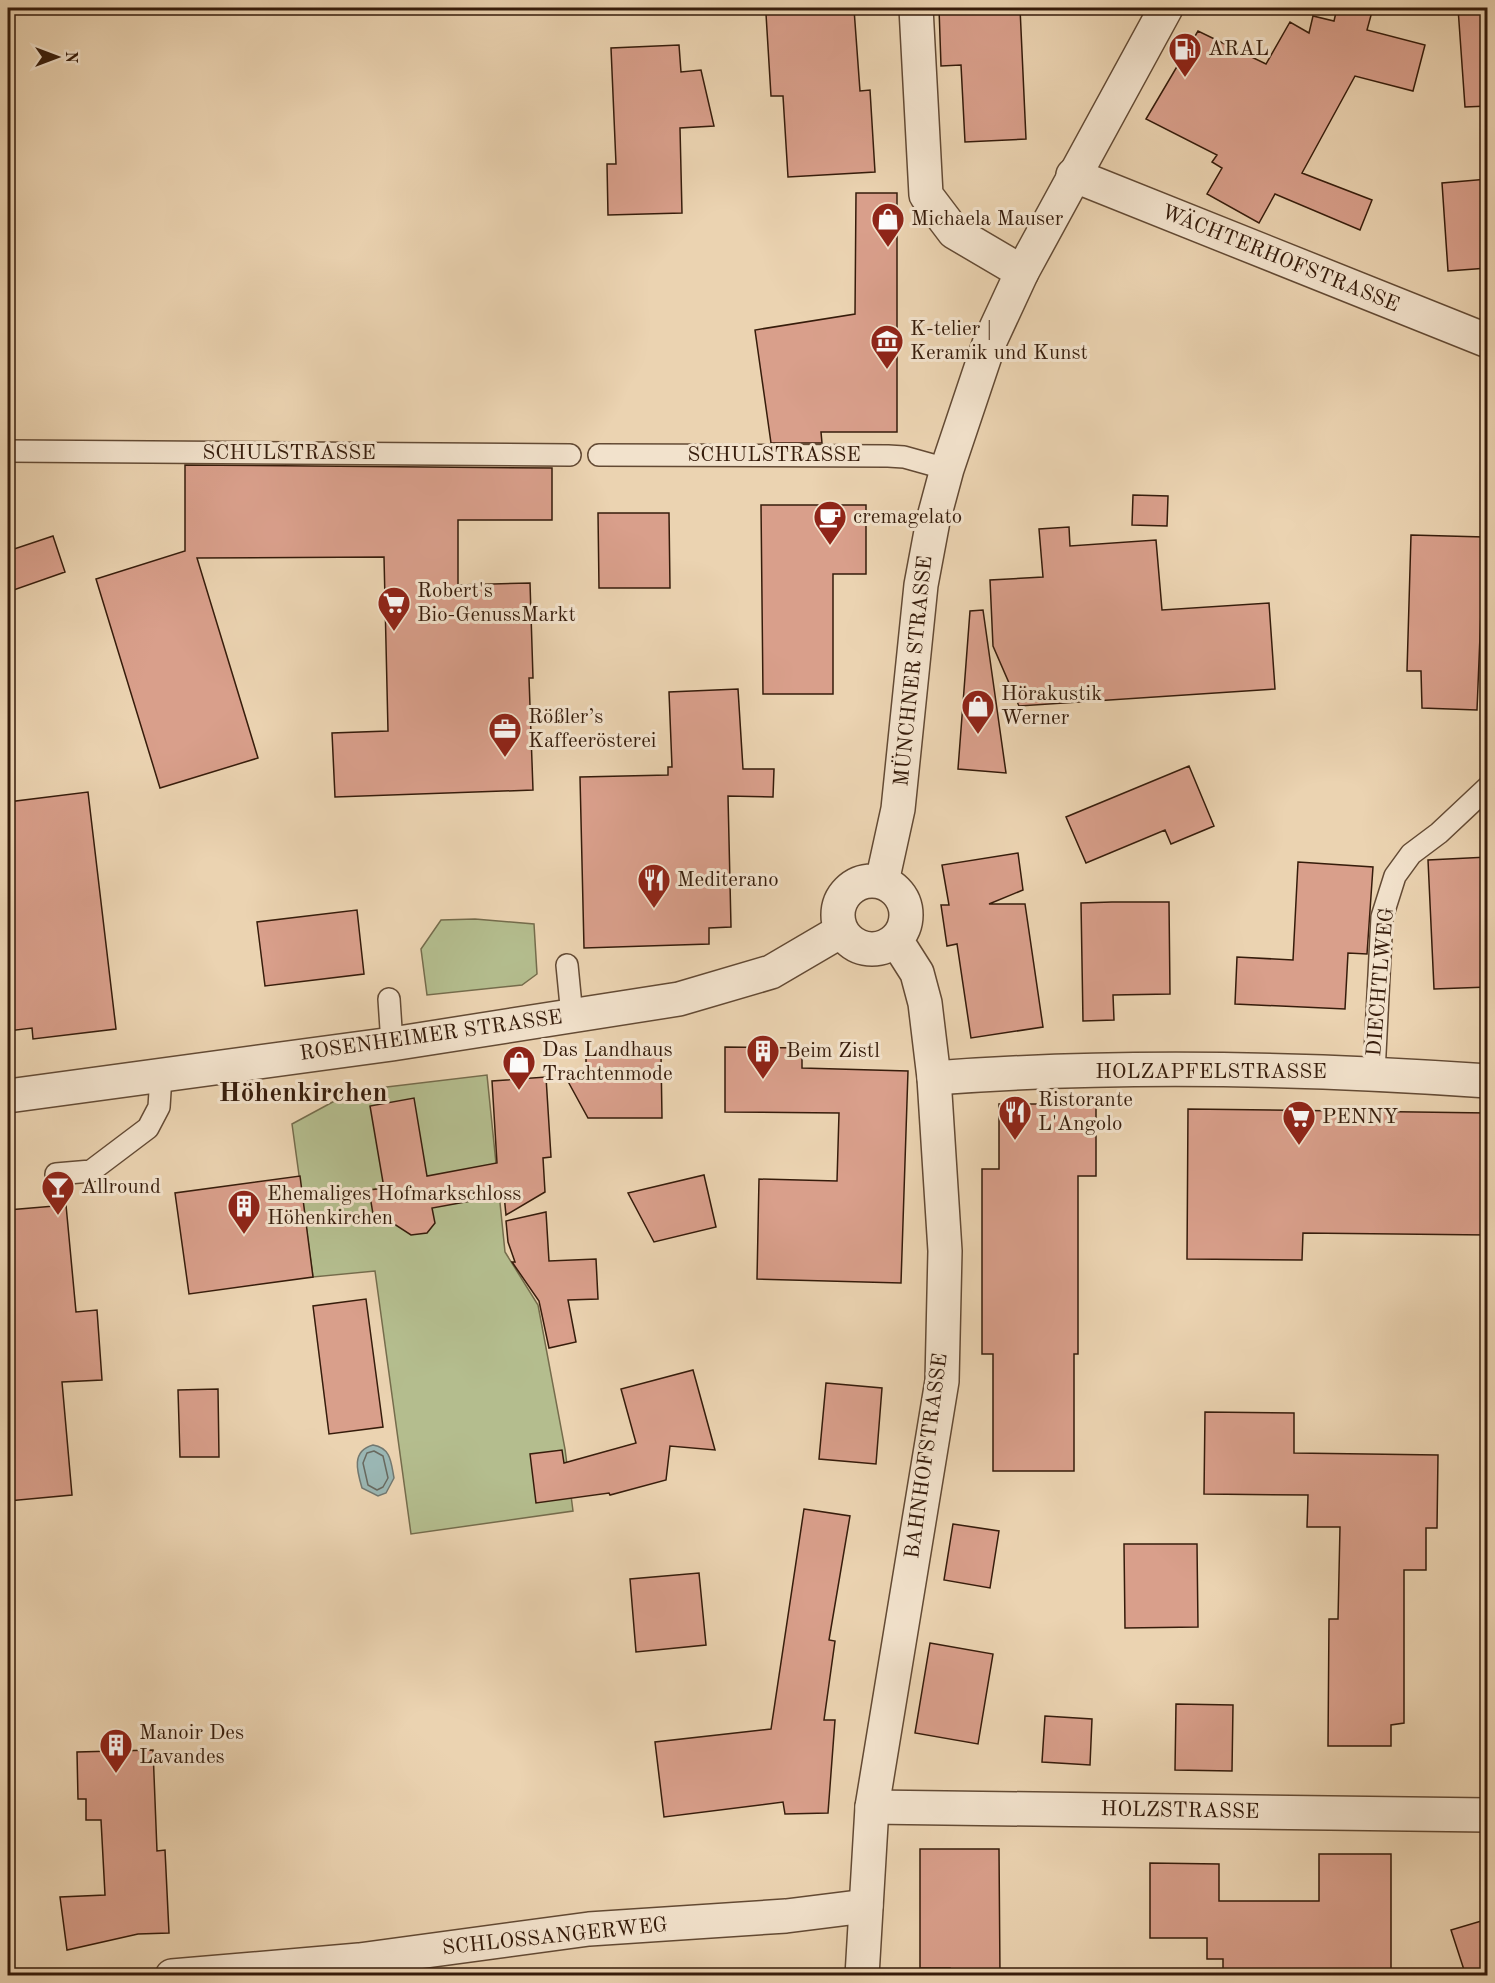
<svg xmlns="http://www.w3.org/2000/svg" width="1495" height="1983" viewBox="0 0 1495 1983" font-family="'Old Standard TT',serif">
	<rect width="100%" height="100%" fill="#ebd3b1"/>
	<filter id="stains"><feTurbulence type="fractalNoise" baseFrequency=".00333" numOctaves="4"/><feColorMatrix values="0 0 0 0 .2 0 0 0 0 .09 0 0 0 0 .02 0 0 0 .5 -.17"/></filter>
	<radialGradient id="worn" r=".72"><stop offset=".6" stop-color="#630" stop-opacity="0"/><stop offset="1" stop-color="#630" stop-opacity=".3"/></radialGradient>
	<path fill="#b4bd8e" stroke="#756c4c" stroke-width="1.5" d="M475 919 534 924 537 974 522 985 427 995 421 949 441 920Z
		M487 1075 505 1252 538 1305 565 1449 573 1511 411 1534 375 1271 313 1277 292 1124 353 1091Z"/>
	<path fill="#9ab6b3" stroke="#727870" stroke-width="1.5" d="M373 1445C391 1448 391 1462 394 1478L386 1493 378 1496 362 1488C357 1471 351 1451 373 1445Z"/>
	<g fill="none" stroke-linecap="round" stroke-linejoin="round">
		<path stroke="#68695f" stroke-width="1.5" d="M374 1451 383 1456 388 1478 383 1487 377 1490 368 1485 363 1463 367 1453Z"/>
	</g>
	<path fill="#d99f8b" stroke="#361c0b" stroke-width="1.5" d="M939 8H1020L1026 139 965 142 961 65 941 66Z
		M1337 8H1373L1367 30 1425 45 1413 91 1355 76 1302 173 1372 200 1360 230 1275 194 1259 223 1207 194 1222 168 1212 162 1217 155 1146 119 1198 31 1266 64 1290 22 1309 33 1313 16 1334 21Z
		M1458 8H1488V106L1465 107Z
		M854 9 860 91 870 90 875 172 788 177 783 96H771L766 14Z
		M679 45 681 72 701 70 714 126 680 128 682 213 608 215 607 164H616L611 48Z
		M1488 179V268L1448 271 1442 183Z
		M856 193H897V432H821L822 443H771L755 330 855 314Z
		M185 465 552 468V520H458V585L530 583 533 678H529L533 790 335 797 332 733 388 731 384 557 197 558 258 758 160 788 96 579 185 551Z
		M1133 495 1168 496 1167 526 1132 525Z
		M761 505H866V574H833V694H763Z
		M598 513H669L670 588H599Z
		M1069 527 1070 546 1156 540 1162 610 1269 603 1275 689 1019 706 993 646 990 580 1043 577 1039 529Z
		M1411 535 1484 537 1477 710 1422 708 1421 671H1407Z
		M53 536 65 572 8 592V551Z
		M983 610 1006 773 958 769 970 611Z
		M738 689 743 769H774L773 797 728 796 731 927 709 928V944L584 948 580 777 668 775V767H672L669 692Z
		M1189 766 1214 826 1171 844 1165 830 1086 863 1066 817Z
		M88 792 116 1029 33 1039 32 1028 8 1031V938L13 937 8 891V802Z
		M1018 853 1023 890 989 904H1025L1043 1027 971 1038 957 944 947 946 941 905H949L942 865Z
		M1488 857V987L1434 989 1428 860Z
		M1298 862 1373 867 1367 954 1348 953 1345 1009 1235 1004 1237 957 1293 960Z
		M1112 902H1169L1170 994 1113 995 1114 1020 1083 1021 1081 903Z
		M357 910 364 974 265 986 257 922Z
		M725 1047 802 1048V1068L908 1071 901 1283 757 1279 759 1179 837 1181 839 1113 725 1112Z
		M586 1055H661L662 1118H588L565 1076 586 1074Z
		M546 1077 551 1157 543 1158 545 1192 506 1215 504 1195 432 1208 435 1223 427 1233 411 1235 385 1218 374 1220 369 1190 384 1188 370 1106 414 1098 427 1176 497 1163 492 1081Z
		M999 1104H1096V1176H1078V1354H1074V1471H993V1354H982V1169H999Z
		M1188 1109 1488 1113V1235L1303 1233 1302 1260 1187 1259Z
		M704 1175 716 1227 654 1242 628 1193Z
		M300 1176 313 1277 189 1294 175 1193Z
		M66 1205 76 1312 97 1310 102 1380 62 1382 72 1495 8 1501V1210Z
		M546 1212 549 1261 596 1259 598 1299 568 1300 576 1342 549 1348 539 1301 512 1262H515L508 1242 506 1221Z
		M366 1299 383 1427 329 1434 313 1306Z
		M693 1370 715 1450 670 1446 666 1480 610 1495 609 1493 536 1503 530 1454 562 1450 564 1463 636 1443 621 1389Z
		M826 1383 882 1388 876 1464 819 1459Z
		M218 1389 219 1457H180L178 1390Z
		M1205 1412 1294 1413V1453L1438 1455 1437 1528H1426V1570H1404V1723L1391 1725V1746H1328L1329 1619H1338L1340 1527H1307L1308 1495 1204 1494Z
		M804 1509 850 1516 829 1640 835 1641 824 1720H835L828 1813 785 1814 783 1802 664 1817 655 1742 771 1729Z
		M953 1524 999 1531 990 1588 944 1580Z
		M1124 1544H1197L1198 1627 1125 1628Z
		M699 1573 706 1645 636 1652 630 1579Z
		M930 1643 993 1654 978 1744 915 1733Z
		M1176 1704 1233 1705 1232 1771 1175 1770Z
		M1045 1716 1092 1719 1090 1765 1042 1762Z
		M153 1750 157 1851 165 1850 169 1933 138 1934 67 1950 60 1897 105 1895 101 1820H86V1799H78L77 1752Z
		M920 1849H999L1000 1976H950V1968H920Z
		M1319 1854H1391V1976H1223V1959H1207V1938H1150V1863L1219 1864V1901H1319Z
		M1488 1919V1976H1466L1451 1930Z"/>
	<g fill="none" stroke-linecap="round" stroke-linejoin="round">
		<defs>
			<path id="service" d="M8 451 570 455
				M599 455 888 456 904 457 947 469
				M567 965 572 1016
				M389 999 392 1044
				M1374 1073 1382 917 1395 876 1411 854 1439 833 1488 787
				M56 1174 91 1171 148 1128 159 1107 161 1076"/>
			<path id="minor" d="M916 8 926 195 954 232 1022 272
				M1073 175 1488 341
				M934 1078C1118 1064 1304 1068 1488 1081
				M872 1807 1488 1815
				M172 1976 359 1960 589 1929 786 1916 866 1906"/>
			<path id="tertiary" d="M838 915a34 34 0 1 1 68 0a34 34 0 1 1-68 0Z
				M882 882 898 809 921 585 933 521 947 469 990 341 1022 272 1166 8
				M8 1096 392 1044 679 999 771 972 841 931
				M862 1976 872 1807 942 1381 945 1251 934 1078 925 1003 917 973 896 940"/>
		</defs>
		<use href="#service" stroke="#634a34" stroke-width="24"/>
		<use href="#minor" stroke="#634a34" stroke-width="36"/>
		<use href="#tertiary" stroke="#634a34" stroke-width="36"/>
		<use href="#service" stroke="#f2e2cc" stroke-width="21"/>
		<use href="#minor" stroke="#f2e2cc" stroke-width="33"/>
		<use href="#tertiary" stroke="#f2e2cc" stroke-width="33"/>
	</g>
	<defs>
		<symbol id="fuel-pin" viewBox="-11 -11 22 30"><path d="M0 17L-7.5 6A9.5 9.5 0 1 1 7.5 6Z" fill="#8f2418" stroke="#f2e2cc"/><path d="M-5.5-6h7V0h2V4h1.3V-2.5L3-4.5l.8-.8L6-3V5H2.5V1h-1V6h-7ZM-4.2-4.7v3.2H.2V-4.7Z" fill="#fff"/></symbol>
		<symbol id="shop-pin" viewBox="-11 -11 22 30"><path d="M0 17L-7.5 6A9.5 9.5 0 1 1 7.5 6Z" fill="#8f2418" stroke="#f2e2cc"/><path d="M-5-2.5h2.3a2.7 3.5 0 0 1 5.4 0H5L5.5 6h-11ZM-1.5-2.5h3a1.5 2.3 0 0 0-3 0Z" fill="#fff"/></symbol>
		<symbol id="museum-pin" viewBox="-11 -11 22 30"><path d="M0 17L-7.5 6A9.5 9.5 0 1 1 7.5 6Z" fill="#8f2418" stroke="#f2e2cc"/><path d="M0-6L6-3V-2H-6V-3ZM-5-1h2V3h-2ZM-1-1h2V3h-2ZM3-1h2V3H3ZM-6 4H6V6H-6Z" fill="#fff"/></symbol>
		<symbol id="cafe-pin" viewBox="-11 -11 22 30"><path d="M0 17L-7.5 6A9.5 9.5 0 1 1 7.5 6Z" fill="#8f2418" stroke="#f2e2cc"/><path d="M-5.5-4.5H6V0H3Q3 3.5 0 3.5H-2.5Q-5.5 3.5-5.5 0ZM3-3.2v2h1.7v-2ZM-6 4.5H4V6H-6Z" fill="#fff"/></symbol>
		<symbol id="supermarket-pin" viewBox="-11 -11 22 30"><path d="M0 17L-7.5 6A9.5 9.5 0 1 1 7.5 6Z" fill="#8f2418" stroke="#f2e2cc"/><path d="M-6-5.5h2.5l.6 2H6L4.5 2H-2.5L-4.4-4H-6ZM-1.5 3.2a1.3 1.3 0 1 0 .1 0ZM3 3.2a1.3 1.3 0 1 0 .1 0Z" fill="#fff"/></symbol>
		<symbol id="office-pin" viewBox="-11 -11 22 30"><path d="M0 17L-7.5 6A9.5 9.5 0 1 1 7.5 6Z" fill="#8f2418" stroke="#f2e2cc"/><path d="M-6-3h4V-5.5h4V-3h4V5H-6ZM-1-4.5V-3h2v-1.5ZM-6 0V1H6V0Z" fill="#fff"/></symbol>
		<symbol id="restaurant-pin" viewBox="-11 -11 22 30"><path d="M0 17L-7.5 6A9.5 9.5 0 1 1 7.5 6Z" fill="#8f2418" stroke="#f2e2cc"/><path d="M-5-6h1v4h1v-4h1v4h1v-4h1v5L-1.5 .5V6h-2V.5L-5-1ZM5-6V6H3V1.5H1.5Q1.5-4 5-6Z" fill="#fff"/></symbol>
		<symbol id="building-pin" viewBox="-11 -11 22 30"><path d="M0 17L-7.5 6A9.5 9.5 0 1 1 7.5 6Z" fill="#8f2418" stroke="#f2e2cc"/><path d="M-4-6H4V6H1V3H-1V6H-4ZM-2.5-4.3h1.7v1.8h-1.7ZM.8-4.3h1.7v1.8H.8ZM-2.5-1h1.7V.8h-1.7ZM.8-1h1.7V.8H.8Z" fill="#fff"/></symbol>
		<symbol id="bar-pin" viewBox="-11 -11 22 30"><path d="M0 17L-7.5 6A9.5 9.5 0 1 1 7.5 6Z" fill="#8f2418" stroke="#f2e2cc"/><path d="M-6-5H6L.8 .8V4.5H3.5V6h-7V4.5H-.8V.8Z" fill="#fff"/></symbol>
	</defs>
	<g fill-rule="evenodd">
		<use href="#fuel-pin" x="1166" y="30" width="38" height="52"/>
		<use href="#shop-pin" x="869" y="200" width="38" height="52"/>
		<use href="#museum-pin" x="868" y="322" width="38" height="52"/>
		<use href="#cafe-pin" x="811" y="498" width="38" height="52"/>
		<use href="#supermarket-pin" x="375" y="584" width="38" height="52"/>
		<use href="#shop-pin" x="959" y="687" width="38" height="52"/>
		<use href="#office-pin" x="486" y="710" width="38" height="52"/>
		<use href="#restaurant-pin" x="635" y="861" width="38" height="52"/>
		<use href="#building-pin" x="744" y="1032" width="38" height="52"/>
		<use href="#shop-pin" x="500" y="1043" width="38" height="52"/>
		<use href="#restaurant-pin" x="996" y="1093" width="38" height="52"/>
		<use href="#supermarket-pin" x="1280" y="1098" width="38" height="52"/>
		<use href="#bar-pin" x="39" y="1168" width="38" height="52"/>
		<use href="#building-pin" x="225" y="1187" width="38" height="52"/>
		<use href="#building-pin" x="97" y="1726" width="38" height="52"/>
	</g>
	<g text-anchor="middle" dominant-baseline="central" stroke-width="6" stroke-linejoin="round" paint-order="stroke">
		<g font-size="21" fill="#361c0b" stroke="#f2e2cc" text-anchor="start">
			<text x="1208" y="49">ARAL</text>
			<text x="911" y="219">Michaela Mauser</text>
			<text x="910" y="329">K-telier |<tspan x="910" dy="24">Keramik und Kunst</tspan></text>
			<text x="853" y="517">cremagelato</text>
			<text x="417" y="591">Robert's<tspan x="417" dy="24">Bio-GenussMarkt</tspan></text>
			<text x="1001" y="694">Hörakustik<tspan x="1001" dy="24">Werner</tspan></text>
			<text x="528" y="717">Rößler’s<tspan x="528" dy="24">Kaffeerösterei</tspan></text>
			<text x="677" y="880">Mediterano</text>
			<text x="542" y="1050">Das Landhaus<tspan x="542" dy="24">Trachtenmode</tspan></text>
			<text x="786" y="1051">Beim Zistl</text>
			<text x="1038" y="1100">Ristorante<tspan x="1038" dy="24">L'Angolo</tspan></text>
			<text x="1322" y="1117">PENNY</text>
			<text x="81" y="1187">Allround</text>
			<text x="267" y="1194">Ehemaliges Hofmarkschloss<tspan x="267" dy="24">Höhenkirchen</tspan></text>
			<text x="139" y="1733">Manoir Des<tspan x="139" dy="24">Lavandes</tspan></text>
		</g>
		<g font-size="21" fill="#361c0b" stroke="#f2e2cc">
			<text transform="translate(1280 259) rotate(22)">WÄCHTERHOFSTRASSE</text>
			<text x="289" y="453">SCHULSTRASSE</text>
			<text x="774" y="455">SCHULSTRASSE</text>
			<text transform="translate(914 671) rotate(-84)">MÜNCHNER STRASSE</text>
			<text transform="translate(1381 982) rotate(-85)">DIECHTLWEG</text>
			<text transform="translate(431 1036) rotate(-8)">ROSENHEIMER STRASSE</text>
			<text x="1211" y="1072">HOLZAPFELSTRASSE</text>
			<text transform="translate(927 1456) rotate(-82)">BAHNHOFSTRASSE</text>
			<text transform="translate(1180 1811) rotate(1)">HOLZSTRASSE</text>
			<text transform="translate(555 1937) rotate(-6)">SCHLOSSANGERWEG</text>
		</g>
		<g font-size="27" font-weight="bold" fill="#361c0b" stroke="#f2e2cc">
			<text x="303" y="1093">Höhenkirchen</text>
		</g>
	</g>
	<rect width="1495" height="1983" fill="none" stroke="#ebd3b1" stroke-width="30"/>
	<rect x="9" y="9" width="1477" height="1965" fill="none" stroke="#361c0b" stroke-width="3"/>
	<rect x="15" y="15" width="1465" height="1953" fill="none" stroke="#361c0b" stroke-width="1.5"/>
	<g transform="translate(57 57) rotate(90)" stroke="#f2e2cc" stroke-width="4.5" paint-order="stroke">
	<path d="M0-4.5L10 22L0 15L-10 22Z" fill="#361c0b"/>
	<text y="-9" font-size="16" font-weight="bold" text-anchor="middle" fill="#361c0b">N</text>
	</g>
	<rect width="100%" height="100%" filter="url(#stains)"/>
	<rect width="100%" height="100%" fill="url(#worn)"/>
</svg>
